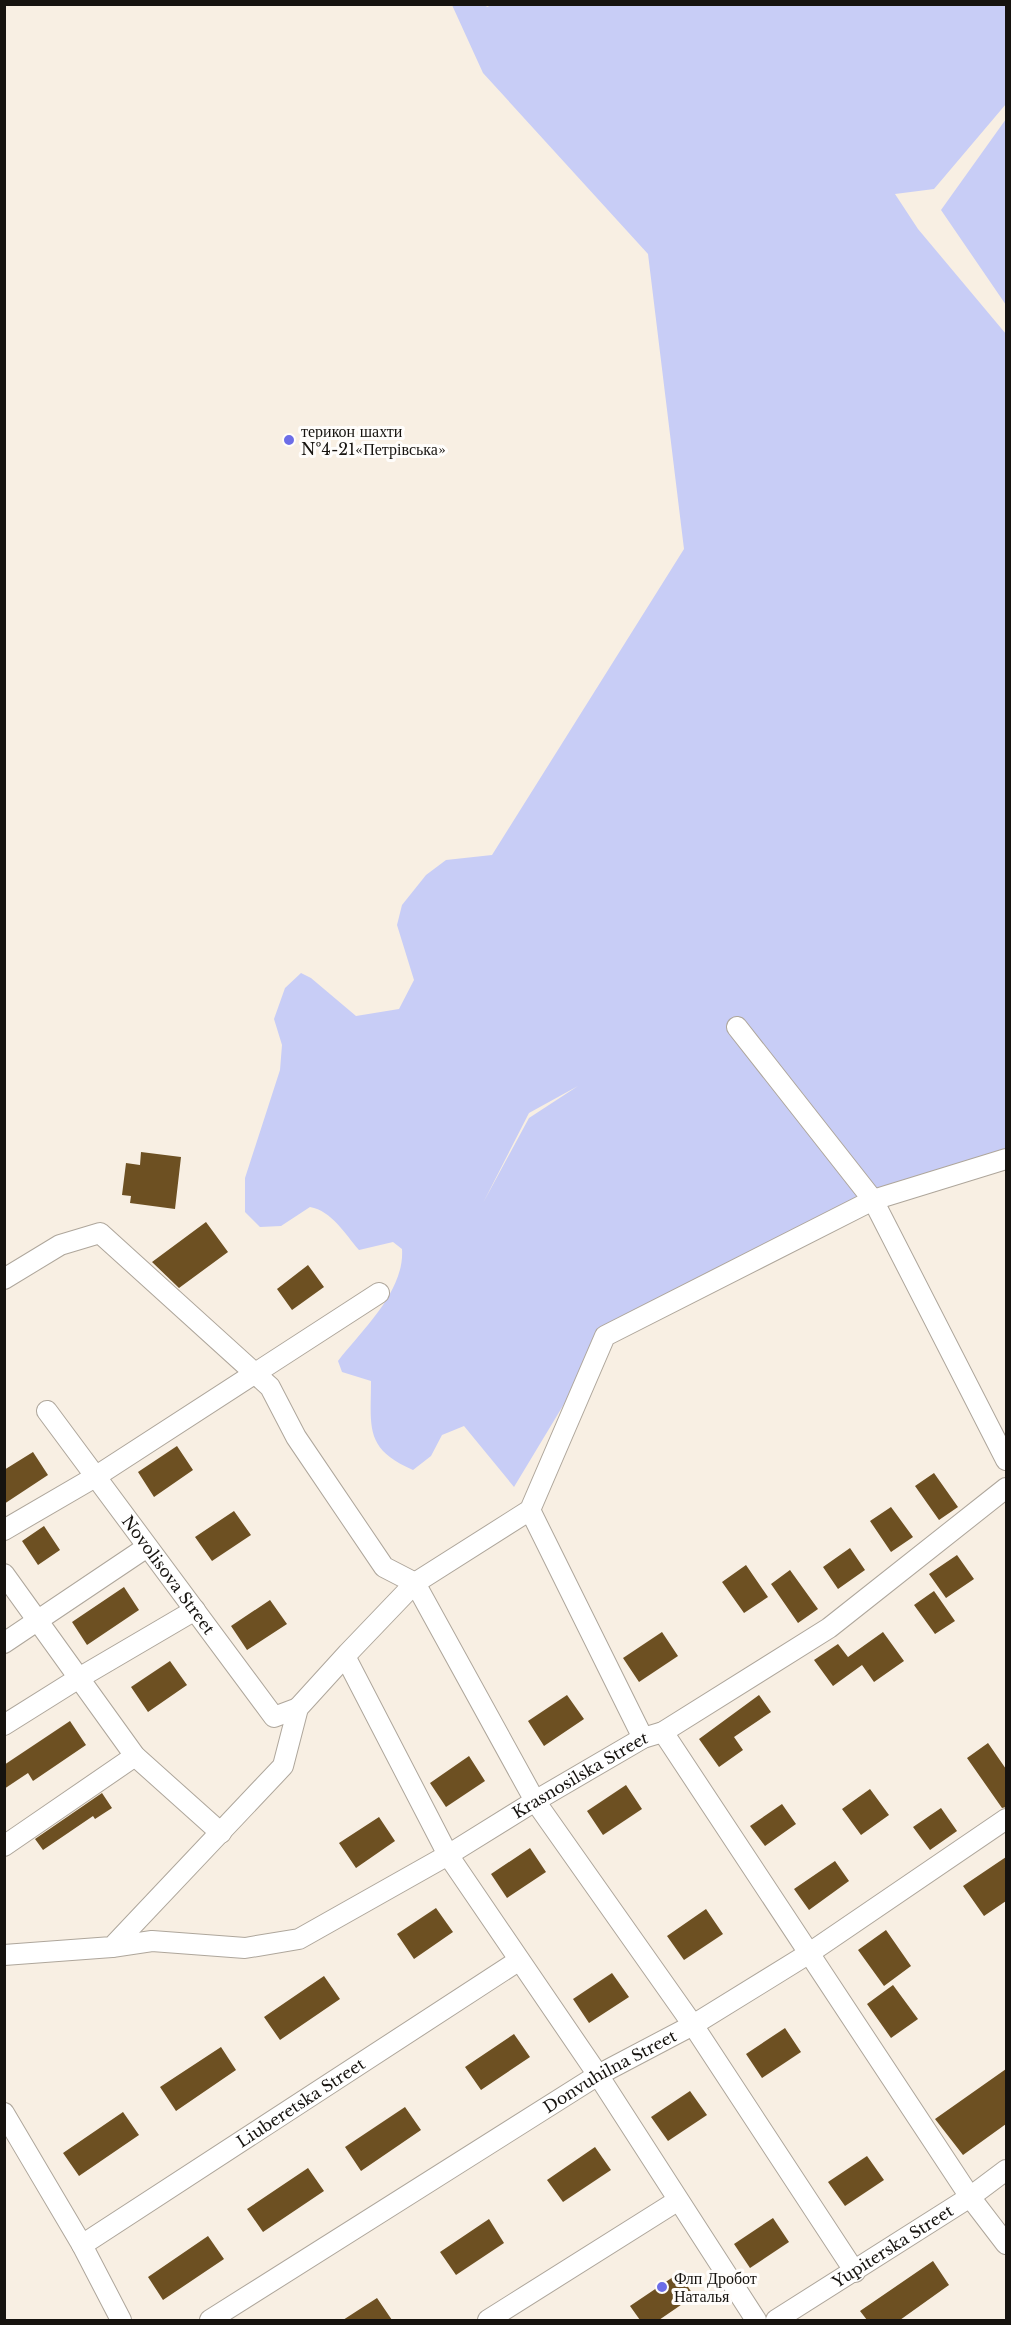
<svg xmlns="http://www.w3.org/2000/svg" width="1011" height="2325" viewBox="0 0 1011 2325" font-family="'Libre Baskerville',serif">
	<rect width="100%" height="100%" fill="#f8efe3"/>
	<path fill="#c8cdf6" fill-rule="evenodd" d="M490 4 1006 5V104L934 189 895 194 918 229 1006 334V1159L873 1200 605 1336 514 1487 464 1426 442 1435 431 1456 413 1470C364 1449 371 1427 371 1381L342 1372 338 1361C362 1330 405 1291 402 1249L393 1242 359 1250C345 1234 332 1211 310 1207L281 1226 260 1227 245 1212V1178L280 1070 282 1045 274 1019 285 988 301 973 311 978 356 1016 399 1009 414 980 397 925 402 905 426 875 446 860 492 855 684 549 648 254 483 73 452 5H483L488 7ZM578 1086 529 1118 483 1203 529 1113Z
		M1006 119V305L941 210Z"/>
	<path fill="#6d5022" d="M141 1152 181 1157 175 1209 130 1203 131 1196 122 1195 126 1163 140 1165Z
		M206 1222 228 1252 179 1288 152 1262Z
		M308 1265 324 1287 292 1310 277 1289Z
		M177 1446 193 1470 154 1497 138 1472Z
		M33 1452 48 1475 4 1504V1470Z
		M934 1473 958 1507 939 1520 915 1486Z
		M891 1507 913 1537 891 1552 870 1521Z
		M234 1511 251 1535 212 1561 195 1537Z
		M44 1526 60 1550 38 1565 22 1541Z
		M850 1548 865 1570 838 1589 823 1567Z
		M957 1555 974 1579 946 1598 929 1574Z
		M746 1565 768 1597 744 1613 722 1582Z
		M790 1570 818 1609 798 1623 771 1584Z
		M124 1587 139 1610 87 1645 72 1622Z
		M934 1591 955 1621 935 1634 914 1605Z
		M270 1600 287 1624 247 1650 231 1626Z
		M662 1632 678 1656 639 1682 623 1658Z
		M883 1632 904 1661 874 1682 862 1665 833 1686 814 1660 838 1644 848 1657Z
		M170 1661 187 1685 148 1712 131 1687Z
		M567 1695 584 1719 544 1746 528 1721Z
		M759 1695 771 1712 734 1737 743 1750 719 1767 699 1739Z
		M70 1721 86 1745 33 1781 28 1773 4 1789V1765Z
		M988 1743 1006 1769V1807L1002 1808 967 1758Z
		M469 1756 485 1781 446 1807 430 1783Z
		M626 1785 642 1809 603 1835 587 1811Z
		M870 1789 889 1815 861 1835 842 1809Z
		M102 1793 112 1808 95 1819 93 1816 43 1850 35 1839Z
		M782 1804 796 1824 765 1846 750 1826Z
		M941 1808 957 1831 930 1850 913 1827Z
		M379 1817 395 1841 356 1868 339 1843Z
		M530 1848 546 1872 507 1898 491 1874Z
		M1006 1857V1901L984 1916 963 1886Z
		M835 1861 849 1881 809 1910 794 1889Z
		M436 1908 453 1932 414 1959 397 1934Z
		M706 1909 723 1934 684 1960 667 1936Z
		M886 1930 911 1966 884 1986 858 1950Z
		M612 1973 629 1997 589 2023 573 1999Z
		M324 1976 340 1999 280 2040 264 2017Z
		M893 1985 918 2019 891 2038 867 2004Z
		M785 2028 801 2052 762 2078 746 2054Z
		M514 2034 530 2057 481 2090 465 2067Z
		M221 2047 236 2070 176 2111 160 2087Z
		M1006 2069V2124L963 2155 935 2119Z
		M690 2091 707 2115 668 2141 651 2117Z
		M405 2107 421 2130 361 2171 345 2147Z
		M123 2112 139 2135 79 2176 63 2153Z
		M595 2147 611 2170 563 2202 547 2180Z
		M867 2156 884 2180 845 2206 828 2182Z
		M308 2168 324 2191 263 2232 247 2209Z
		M773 2218 789 2242 750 2268 734 2244Z
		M489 2219 504 2243 456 2275 440 2252Z
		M208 2236 224 2259 163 2300 148 2277Z
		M933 2261 949 2285 900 2320H867L860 2311Z
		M679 2273 694 2296 659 2320H640L630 2306Z
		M377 2298 392 2320H343Z"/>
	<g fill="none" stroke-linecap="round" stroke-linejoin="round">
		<defs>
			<g id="minor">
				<path d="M737 1027 873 1200 1006 1460"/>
				<path d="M4 1279 60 1245 100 1233 270 1387 296 1437 384 1567 415 1583 535 1801 693 2025 855 2272"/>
				<path id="s1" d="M47 1411 274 1717 298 1708"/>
				<path d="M530 1510 643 1738"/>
				<path d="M4 1530 95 1477 379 1293"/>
				<path d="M4 1574 135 1756 221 1833"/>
				<path d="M4 1643 147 1547"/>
				<path d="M346 1658 448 1855 598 2075 756 2320"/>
				<path d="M4 1725 79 1678 195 1610"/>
				<path d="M663 1732 970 2197 1006 2244"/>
				<path d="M4 1846 135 1756"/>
				<path id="s2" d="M112 1947 152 1941 245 1948 299 1939 448 1855 535 1801 643 1738 663 1732 829 1628 1006 1488"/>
				<path d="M4 1955 112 1947 283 1766 298 1708 348 1653 415 1583 530 1510 605 1336 873 1200 1006 1159"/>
				<path d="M4 2113 82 2245 121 2320"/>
				<path id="s3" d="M82 2245 518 1961"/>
				<path id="s4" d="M210 2320 598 2075 693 2025 808 1954 1006 1819"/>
				<path d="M488 2320 677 2201"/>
				<path id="s5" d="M776 2320 970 2197 1006 2170"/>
			</g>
		</defs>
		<use href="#minor" stroke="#aea69b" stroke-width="22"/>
		<use href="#minor" stroke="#fff" stroke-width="20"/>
	</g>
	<g fill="#6c6de7" stroke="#fffdfb" stroke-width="2">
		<circle cx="289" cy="440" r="6"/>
		<circle cx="662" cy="2287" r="6"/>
	</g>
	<g text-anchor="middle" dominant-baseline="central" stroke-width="6" stroke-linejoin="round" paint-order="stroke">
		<g font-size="16" fill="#16130f" stroke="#fffdfb" text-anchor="start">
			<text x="301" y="431">терикон шахти<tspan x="301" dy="18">№4-21«Петрівська»</tspan></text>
			<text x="674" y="2278">Флп Дробот<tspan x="674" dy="18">Наталья</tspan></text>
		</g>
		<g font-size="16" fill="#16130f" stroke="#fffdfb">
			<text stroke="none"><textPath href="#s1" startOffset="204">Novolisova Street</textPath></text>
			<text stroke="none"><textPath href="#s2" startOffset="514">Krasnosilska Street</textPath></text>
			<text stroke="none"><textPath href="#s4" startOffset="471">Donvuhilna Street</textPath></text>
			<text stroke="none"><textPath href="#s3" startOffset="261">Liuberetska Street</textPath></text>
			<text stroke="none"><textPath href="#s5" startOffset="138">Yupiterska Street</textPath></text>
		</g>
	</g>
	<rect width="1011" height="2325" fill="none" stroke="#16130f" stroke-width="12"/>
</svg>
